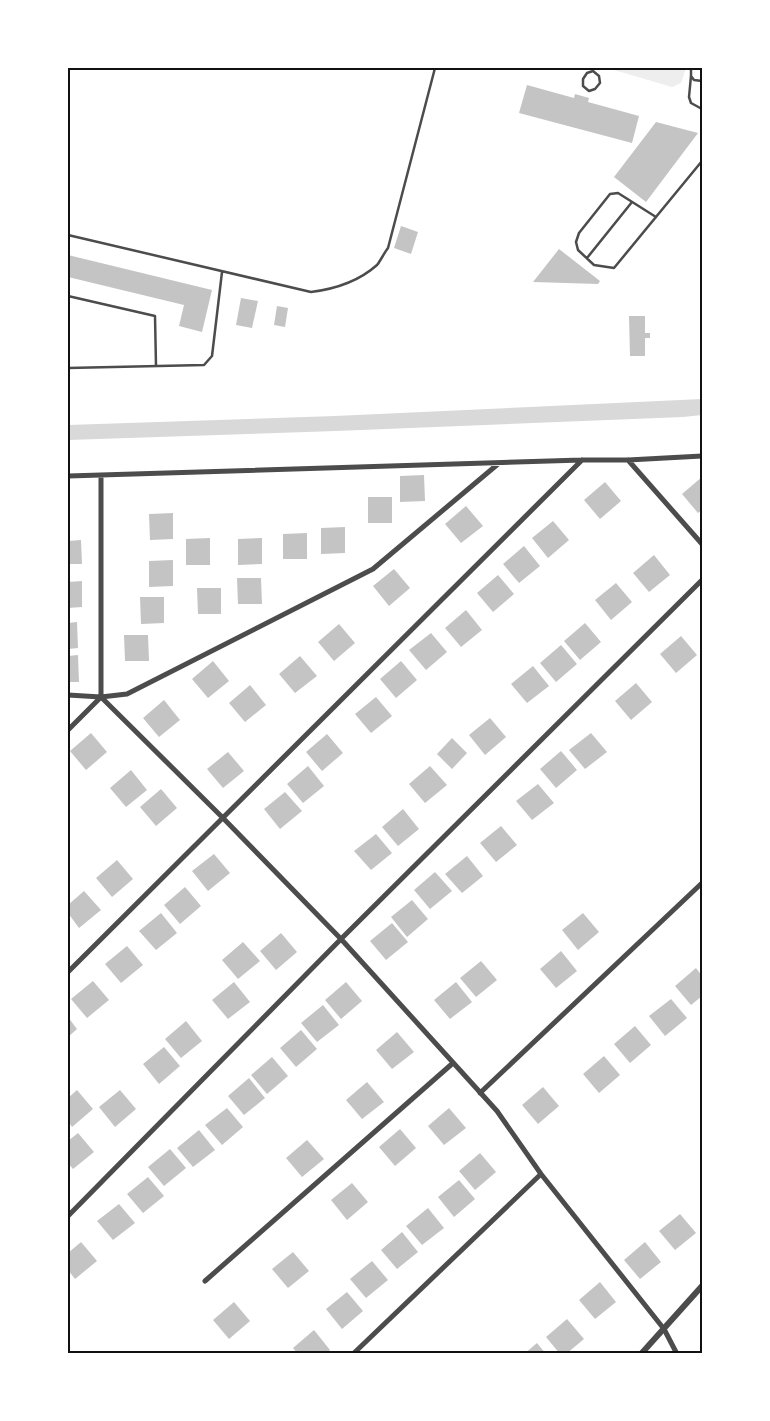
<svg xmlns="http://www.w3.org/2000/svg" width="770" height="1421" viewBox="0 0 770 1421" font-family="Rubik,sans-serif">
	<rect width="100%" height="100%" fill="#fff"/>
	<path fill="#eee" d="M607 68H686L681 83 672 87Z"/>
	<path fill="#d9d9d9" d="M702 399V415L683 417 336 431 68 440V425L335 416Z"/>
	<path fill="#c4c4c4" d="M527 85 574 98 575 94 589 98 588 102 639 116 632 143 519 113Z
		M656 122 698 133 646 202 614 177Z
		M401 226 418 232 411 254 394 248Z
		M559 249 600 281 598 284 533 282Z
		M68 255 212 290 202 332 179 326 184 305 68 277Z
		M241 298 258 301 252 328 236 325Z
		M277 306 288 308 285 327 274 325Z
		M629 316H645V333H650V338H645V356H630Z
		M424 475 425 501 400 502V476Z
		M702 477V510L698 513 682 494Z
		M605 482 621 501 600 519 584 500Z
		M368 497H392V523H368Z
		M466 506 483 526 461 543 445 524Z
		M173 513V539L150 540 149 514Z
		M553 521 569 540 548 558 532 538Z
		M345 527V553L321 554V528Z
		M307 533V559H283V534Z
		M210 538V565H186V539Z
		M262 538V564L238 565V539Z
		M81 540 82 564H68V541Z
		M524 546 540 566 519 583 503 564Z
		M654 555 670 575 649 592 633 573Z
		M173 560V586L149 587V561Z
		M394 569 410 588 389 606 373 586Z
		M498 575 514 594 493 612 477 593Z
		M237 578H261L262 604H238Z
		M82 581V607L68 608V582Z
		M616 583 632 602 611 620 595 600Z
		M197 588H221V614H198Z
		M140 597H164V623L141 624Z
		M466 610 482 630 461 647 445 628Z
		M77 622 78 648 68 649V623Z
		M585 623 601 642 580 660 564 641Z
		M339 624 355 643 334 661 318 642Z
		M431 633 447 652 426 670 409 650Z
		M124 635H148L149 661H125Z
		M681 636 697 655 676 673 660 654Z
		M561 645 577 664 556 682 540 663Z
		M78 655 79 682H68V656Z
		M300 656 317 676 295 693 279 674Z
		M213 661 229 681 208 698 192 679Z
		M401 661 417 680 396 698 380 679Z
		M533 666 549 686 527 703 511 684Z
		M636 683 652 702 631 720 615 701Z
		M250 685 266 705 245 722 229 703Z
		M376 697 392 716 371 733 355 714Z
		M164 700 180 720 159 737 143 718Z
		M490 718 506 737 485 755 469 735Z
		M91 733 107 752 86 770 70 751Z
		M591 733 607 752 585 769 569 750Z
		M327 734 343 753 322 771 306 752Z
		M452 738 467 753 452 769 437 754Z
		M561 751 577 770 556 788 540 769Z
		M228 752 244 771 223 788 207 769Z
		M308 766 324 786 303 803 287 784Z
		M430 766 447 785 425 803 409 784Z
		M131 770 147 790 126 807 110 788Z
		M538 784 554 803 532 820 516 801Z
		M161 789 177 808 156 826 140 807Z
		M285 792 302 811 280 829 264 809Z
		M403 809 419 829 398 846 382 827Z
		M501 826 517 845 496 862 480 843Z
		M376 834 392 853 371 870 354 851Z
		M214 854 230 873 208 891 192 871Z
		M467 856 483 876 462 893 445 874Z
		M117 860 133 879 112 897 96 878Z
		M435 872 452 891 430 909 414 890Z
		M185 887 201 906 180 924 164 905Z
		M84 891 101 910 79 928 68 913V905Z
		M412 900 428 919 407 937 391 917Z
		M161 913 177 933 156 950 139 931Z
		M583 913 599 932 578 950 562 930Z
		M392 923 408 942 386 960 370 941Z
		M281 933 297 952 276 970 260 951Z
		M243 942 260 961 238 979 222 960Z
		M127 946 143 965 121 983 105 964Z
		M561 951 577 971 556 988 540 969Z
		M481 961 497 980 476 997 460 978Z
		M696 968 702 976V996L691 1005 675 986Z
		M93 981 109 1000 87 1018 71 999Z
		M234 982 250 1002 228 1019 212 1000Z
		M346 982 362 1001 341 1019 325 1000Z
		M456 982 472 1002 450 1019 434 1000Z
		M671 999 687 1018 665 1036 649 1016Z
		M323 1005 339 1025 317 1042 301 1023Z
		M68 1017 77 1029 68 1037Z
		M186 1021 202 1041 181 1058 165 1039Z
		M635 1026 651 1045 630 1063 614 1044Z
		M301 1030 317 1049 296 1067 280 1048Z
		M397 1032 414 1052 392 1069 376 1050Z
		M164 1047 180 1066 159 1084 143 1064Z
		M604 1056 620 1075 599 1093 583 1074Z
		M272 1057 288 1076 267 1094 251 1075Z
		M249 1078 265 1098 244 1115 228 1096Z
		M367 1082 384 1102 362 1119 346 1100Z
		M543 1087 559 1106 538 1124 522 1105Z
		M77 1090 93 1109 72 1127 68 1121V1098Z
		M120 1090 136 1109 115 1127 99 1107Z
		M227 1108 243 1127 222 1145 205 1125Z
		M449 1108 466 1128 444 1145 428 1126Z
		M400 1129 416 1148 395 1166 379 1147Z
		M199 1130 215 1150 193 1167 177 1148Z
		M78 1133 94 1152 73 1169 68 1163V1141Z
		M307 1140 324 1159 302 1177 286 1158Z
		M170 1149 186 1168 164 1186 148 1167Z
		M480 1153 496 1172 475 1190 459 1171Z
		M148 1177 164 1196 143 1213 127 1194Z
		M459 1180 475 1199 454 1217 438 1197Z
		M352 1183 368 1202 347 1220 331 1200Z
		M119 1204 135 1223 113 1240 97 1221Z
		M428 1208 444 1228 422 1245 406 1226Z
		M680 1214 696 1233 675 1250 659 1231Z
		M402 1232 418 1252 397 1269 381 1250Z
		M81 1242 97 1261 75 1279 68 1270V1253Z
		M645 1242 661 1262 640 1279 624 1260Z
		M293 1252 309 1271 288 1288 272 1269Z
		M372 1261 388 1280 366 1298 350 1279Z
		M600 1282 616 1302 595 1319 579 1300Z
		M347 1292 363 1311 342 1329 326 1309Z
		M234 1302 250 1321 229 1339 213 1320Z
		M567 1319 584 1339 566 1354H560L546 1337Z
		M314 1330 330 1350 326 1354H298L293 1348Z
		M537 1343 546 1354H524Z"/>
	<g fill="none" stroke-linecap="round" stroke-linejoin="round">
		<path stroke="#4c4c4c" stroke-width="2.5" d="M691 68V76L694 80 702 81
			M593 71 599 76 600 83 595 89 589 91 583 86V79L587 73Z
			M691 76 689 97 691 103 702 109
			M656 217 618 193 610 194 579 233 576 242 578 250 594 265 614 268 702 161
			M68 235 311 292C335 289 358 282 377 265 381 260 384 253 388 248L435 68
			M587 258 632 202
			M68 296 155 316 156 366
			M68 368 204 365 212 356 222 272"/>
		<path stroke="#4c4c4c" stroke-width="5" d="M628 460 702 544
			M68 476 582 460H628L702 456
			M68 695 101 697 127 694 373 569 498 464
			M101 697 222 817 341 939 497 1111 541 1174 664 1329 677 1354
			M68 730 101 697V476
			M68 972 582 460
			M480 1093 702 883
			M68 1216 341 939 702 580
			M205 1281 453 1063
			M353 1354 541 1174"/>
		<path stroke="#4c4c4c" stroke-width="6" d="M641 1354 702 1286"/>
	</g>
	<rect width="770" height="1421" fill="none" stroke="#ffffff" stroke-width="138"/>
	<rect x="69" y="69" width="632" height="1283" fill="none" stroke="#111" stroke-width="2"/>
</svg>
